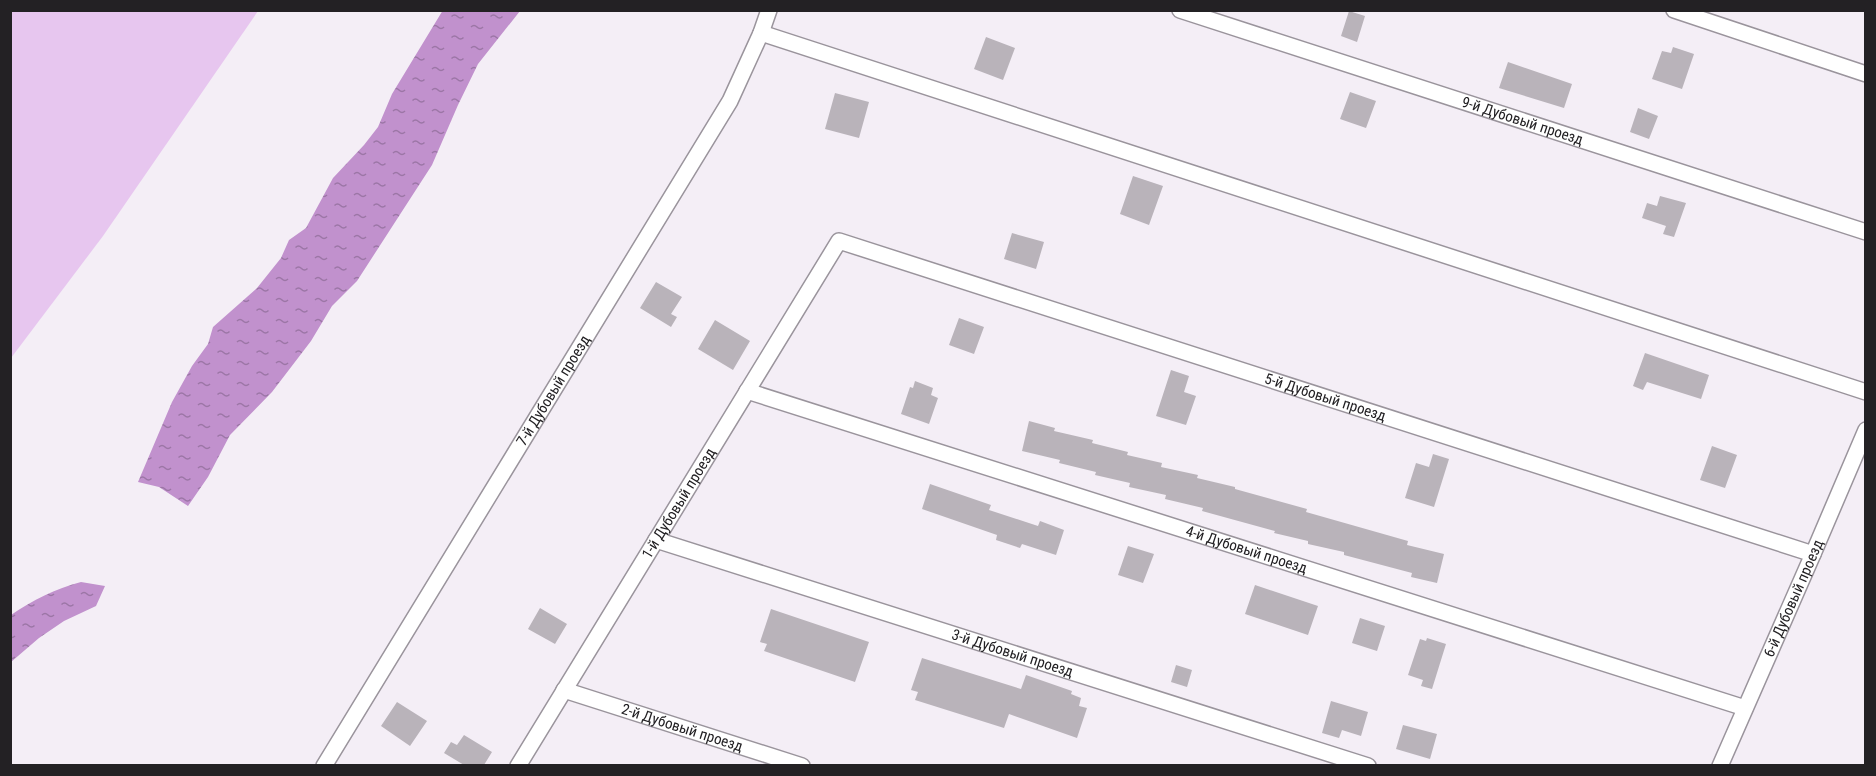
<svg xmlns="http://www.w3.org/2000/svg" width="1876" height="776" viewBox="0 0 1876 776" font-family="'Roboto Condensed',sans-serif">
	<defs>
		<pattern id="water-ripples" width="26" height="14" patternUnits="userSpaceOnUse" patternTransform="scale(1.5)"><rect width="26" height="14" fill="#c191cd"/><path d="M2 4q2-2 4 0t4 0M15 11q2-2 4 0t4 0" fill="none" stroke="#9c76a6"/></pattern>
	</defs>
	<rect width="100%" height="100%" fill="#f4eef6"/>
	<path fill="#e7c6ef" d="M11 10 258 11 103 236 11 358Z"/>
	<path fill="url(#water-ripples)" d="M443 10 520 11 478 64 458 105 432 165 357 281 332 306 311 341 272 392 230 435 208 477 188 506 159 487 138 482 172 402 192 366 208 344 213 327 257 288 281 258 289 240 306 228 333 178 364 145 378 127 392 94Z
		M81 582 105 586 96 606 64 621 39 638 11 662V615C33 600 55 589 81 582Z"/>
	<path fill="#b9b3ba" d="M1349 11 1365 16 1357 42 1341 36Z
		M986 37 1015 48 1003 80 974 69Z
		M1673 47 1694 54 1682 89 1652 79 1662 51 1671 53Z
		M1508 62 1572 84 1564 108 1499 88Z
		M1350 92 1376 101 1366 128 1340 119Z
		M835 93 869 102 859 138 825 129Z
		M1638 108 1658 116 1649 139 1630 132Z
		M1133 176 1163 186 1149 225 1120 214Z
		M1660 196 1686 203 1674 237 1663 234 1666 226 1642 218 1647 203 1657 206Z
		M1012 233 1044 242 1036 269 1004 259Z
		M656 282 682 297 671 314 677 317 671 327 640 308Z
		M959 318 984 327 974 354 949 345Z
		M715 320 750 341 733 370 698 349Z
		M1645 353 1709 375 1701 399 1647 382 1643 390 1633 386Z
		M1171 370 1189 376 1184 392 1196 396 1186 425 1156 416Z
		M915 381 933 388 931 395 938 398 929 424 901 414 910 387 913 388Z
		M1029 421 1055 428 1054 431 1093 440 1092 443 1128 452 1127 455 1162 463 1161 467 1198 475 1197 478 1235 487V489L1307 509 1306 512 1408 541 1407 545 1444 554 1437 583 1411 577 1412 573 1344 555V552L1308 544V541L1274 533 1275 531 1202 511 1203 508 1165 499 1166 495 1129 487 1130 483 1095 475 1096 472 1059 463 1060 460 1022 451Z
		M1712 446 1737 455 1725 488 1700 480Z
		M1433 454 1449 459 1434 507 1405 498 1416 463 1429 467Z
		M930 484 991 505 989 510 1038 526 1040 521 1064 530 1056 555 1022 544 1020 548 996 540 997 535 922 509Z
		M1128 546 1154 554 1143 583 1118 575Z
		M1255 585 1318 606 1308 635 1245 614Z
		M540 608 567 624 555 644 528 629Z
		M771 609 869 642 855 682 764 651 767 644 760 642Z
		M1360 618 1385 626 1377 651 1352 643Z
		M1427 638 1446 644 1432 689 1421 686 1423 680 1408 675 1420 639 1426 641Z
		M922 658 1021 689 1026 675 1072 691 1071 694 1081 698 1079 706 1087 708 1077 738 1009 714 1004 728 915 700 918 692 911 690Z
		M1176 665 1192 670 1187 687 1171 682Z
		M1331 701 1368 712 1361 736 1342 730 1339 738 1322 733Z
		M397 702 427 721 410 746 381 726Z
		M1403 725 1437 734 1430 759 1396 749Z
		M464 735 492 752 484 765H464L444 753 451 742 457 745Z"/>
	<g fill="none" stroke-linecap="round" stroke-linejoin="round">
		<defs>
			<g id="minor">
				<path id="s1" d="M1180 10 1866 232"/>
				<path d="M1674 10 1866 74"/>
				<path d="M761 33 1866 392"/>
				<path id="s2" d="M747 391 1745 708"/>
				<path id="s3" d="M656 540 1368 766"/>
				<path id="s4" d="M564 690 802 766"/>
				<path id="s5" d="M324 766 730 101 761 33 769 10"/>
				<path id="s6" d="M518 766 839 241 1813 554"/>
				<path id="s7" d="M1720 766 1813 554 1866 430"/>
			</g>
		</defs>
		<use href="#minor" stroke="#9a949c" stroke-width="18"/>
		<use href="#minor" stroke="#fff" stroke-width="15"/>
	</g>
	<g text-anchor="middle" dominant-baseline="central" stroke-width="4.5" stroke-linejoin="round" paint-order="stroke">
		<g font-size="15" fill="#232124" stroke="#fff">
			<text stroke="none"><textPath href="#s1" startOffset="360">9-й Дубовый проезд</textPath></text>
			<text stroke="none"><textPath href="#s5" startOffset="440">7-й Дубовый проезд</textPath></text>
			<text stroke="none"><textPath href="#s6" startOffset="1126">5-й Дубовый проезд</textPath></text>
			<text stroke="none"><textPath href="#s6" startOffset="308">1-й Дубовый проезд</textPath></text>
			<text stroke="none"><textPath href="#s2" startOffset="524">4-й Дубовый проезд</textPath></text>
			<text stroke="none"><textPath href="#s7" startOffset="183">6-й Дубовый проезд</textPath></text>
			<text stroke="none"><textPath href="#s3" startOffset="374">3-й Дубовый проезд</textPath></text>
			<text stroke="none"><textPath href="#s4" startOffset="124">2-й Дубовый проезд</textPath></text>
		</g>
	</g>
	<rect width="1876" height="776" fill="none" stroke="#232124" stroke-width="24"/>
</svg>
